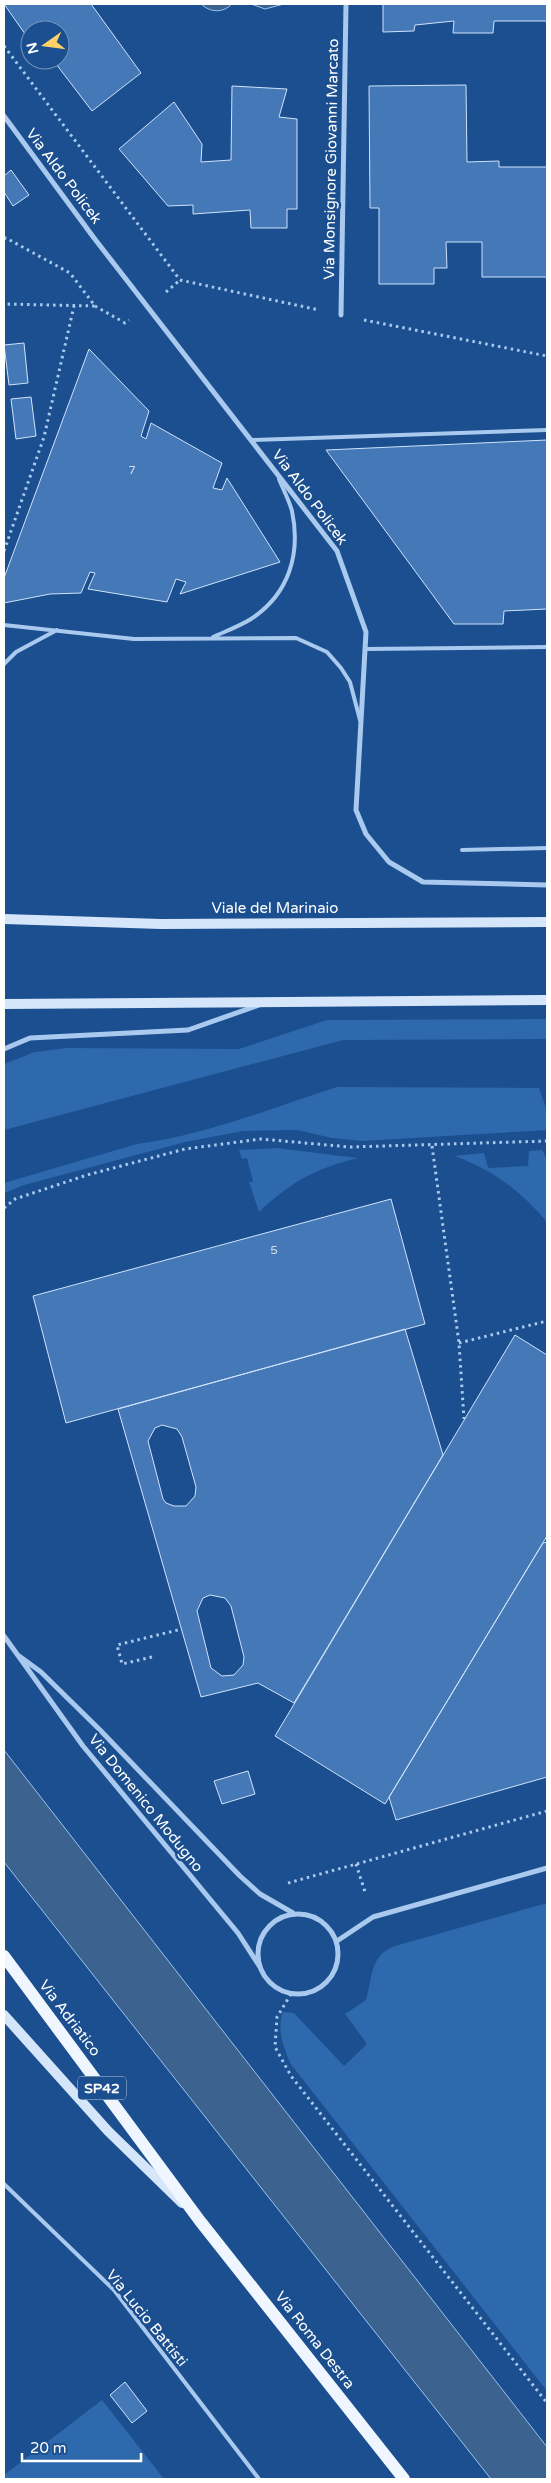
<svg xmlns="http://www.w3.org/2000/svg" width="551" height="2483" viewBox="0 0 551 2483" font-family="'Varela Round',sans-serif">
	<rect width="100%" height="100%" fill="#1b4f8f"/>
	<path fill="#2e69ad" d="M547 1019V1039L343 1040 4 1130V1064L35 1052 67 1048 239 1049 327 1020Z
		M337 1087 539 1088 547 1111V1130L362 1141 332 1138 297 1130 243 1131 185 1142 24 1185 4 1193V1183L137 1144C205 1135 272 1108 337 1087Z
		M276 1148 358 1158C316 1168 291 1182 259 1212L249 1182H253L247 1158 242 1159 239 1150Z
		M542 1150 547 1159V1222C522 1192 492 1169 454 1156L484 1153 488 1168 528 1166 529 1151Z
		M547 1903V2391L290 2063C284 2047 276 2029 283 2012L294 2013 344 2066 367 2044 345 2014 366 2000C373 1977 369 1956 395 1946Z
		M102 2400 164 2479H4V2475Z"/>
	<path fill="#3c6290" stroke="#9cc4f0" d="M201 4H232C223 13 211 13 201 4Z
		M251 4H284L265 9Z
		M4 1750 547 2447V2479H491L4 1862Z"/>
	<path fill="#4478b7" stroke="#cfe3fa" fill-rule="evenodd" d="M4 4H91L141 73 92 111 53 60H60V30H30V41Z
		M383 4H547V21H494L493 33H453L454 21 415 25 414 31 383 32Z
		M466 85 467 162 499 161V167H547V277H482V242H446L447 268H434V284H379V208H370L369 86Z
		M232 86 287 89 279 117 297 119V209H287V228H251L250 210 193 214V205L168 206 119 149 174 102 202 144 201 162 231 160Z
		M11 170 29 195 13 206 4 192V176Z
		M24 343 28 383 9 385 4 345Z
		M89 349 149 411 141 436 146 439 151 423 222 463 213 488 222 490 227 478 280 562 180 594 186 582 176 579 167 602 88 589 95 573 90 572 81 593 50 594 4 603V578Z
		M31 397 36 436 16 439 11 399Z
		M547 440V609L504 611 503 624H454L326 450Z
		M391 1199 425 1324 66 1423 33 1296Z
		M405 1329 443 1455 294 1703 258 1683 201 1697 118 1409ZM162 1425 177 1429 182 1437 196 1487 195 1496 186 1506H174L166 1503 163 1499 148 1441 155 1428ZM210 1595 225 1598 231 1606 244 1657 243 1665 234 1675 222 1676 211 1668 197 1611 203 1598Z
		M515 1335 547 1355V1536L385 1804 275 1736Z
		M547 1542V1777L396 1820 389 1797 543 1543Z
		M248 1771 255 1794 222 1804 214 1781Z
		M125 2382 147 2411 132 2423 110 2395Z"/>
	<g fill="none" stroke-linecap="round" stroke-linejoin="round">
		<path stroke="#a9c9ee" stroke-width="3" stroke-dasharray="2.5 4" stroke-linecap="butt" d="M4 46 180 280
			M4 239 6 238 70 273 95 306 4 304
			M180 280 319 310
			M166 292 180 280
			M95 306 125 323 129 320
			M364 320 547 356
			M4 551 44 437 74 306
			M432 1146 459 1343 464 1419
			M4 1208 15 1199 87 1175 185 1149 261 1139 350 1147 547 1141
			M459 1343 547 1321
			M152 1657 122 1664 117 1645 182 1629
			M356 1864 366 1895
			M288 1883 547 1811
			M291 1994 277 2017 275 2047 291 2076 547 2403"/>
		<path stroke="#a9c9ee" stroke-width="4" d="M252 440 547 430
			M4 625 134 639 296 638 327 652 341 668 350 682 360 720
			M213 637C226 631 240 626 251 619 289 594 301 554 292 511 289 500 283 489 279 479
			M366 649 547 647
			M4 664 16 652 57 630
			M462 850 547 848
			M4 2184 114 2290 259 2479"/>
		<path stroke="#a9c9ee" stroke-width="5" d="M4 116 94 238 337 551 366 632 356 810 366 834 389 862 423 882 547 885
			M341 315 346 4
			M4 1049 30 1038 188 1030 259 1005
			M4 1636 83 1746 238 1933 260 1967
			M19 1656 41 1672 100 1730 240 1876 260 1894 293 1913
			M258 1954a40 40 0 1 1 80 0a40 40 0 1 1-80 0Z
			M337 1941 373 1917 547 1868"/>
		<path stroke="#d6e6fa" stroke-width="10" d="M4 919 161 924 547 922
			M4 1004 547 1000
			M4 2015 108 2131 182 2203"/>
		<path stroke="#f0f6ff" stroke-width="12" d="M4 1956 200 2221 404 2479"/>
	</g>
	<g text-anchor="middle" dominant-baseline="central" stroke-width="5" stroke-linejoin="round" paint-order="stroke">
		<g font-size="12" fill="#d0dded">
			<text x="132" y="470">7</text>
			<text x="274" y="1250">5</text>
		</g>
		<rect fill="#1b4f8f" stroke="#bbcadd" stroke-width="1" x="78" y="2076.5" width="48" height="23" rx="4"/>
		<g font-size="14" font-weight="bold" fill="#fff">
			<text x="102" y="2088">SP42</text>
		</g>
		<g font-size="15" fill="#fff" stroke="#1b4f8f">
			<text transform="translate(331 159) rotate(-89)">Via Monsignore Giovanni Marcato</text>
			<text transform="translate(64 176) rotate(53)">Via Aldo Policek</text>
			<text transform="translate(310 497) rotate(53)">Via Aldo Policek</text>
			<text x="275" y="908">Viale del Marinaio</text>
			<text transform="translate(146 1803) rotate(51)">Via Domenico Modugno</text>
			<text transform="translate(70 2018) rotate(53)">Via Adriatico</text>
			<text transform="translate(147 2318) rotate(51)">Via Lucio Battisti</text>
			<text transform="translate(315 2340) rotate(52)">Via Roma Destra</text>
		</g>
	</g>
	<rect width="551" height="2483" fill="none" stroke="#ffffff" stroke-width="10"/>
	<g transform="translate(45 45) rotate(256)"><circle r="24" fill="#1b4f8f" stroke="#7695bc"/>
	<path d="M0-4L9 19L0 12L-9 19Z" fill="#ffd166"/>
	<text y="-8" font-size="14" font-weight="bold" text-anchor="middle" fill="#ffffff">N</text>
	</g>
	<path d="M22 2453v8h119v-8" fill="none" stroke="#ffffff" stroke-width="2.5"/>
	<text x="30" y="2453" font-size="15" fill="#ffffff" stroke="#1b4f8f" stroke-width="4" paint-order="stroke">20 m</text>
</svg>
